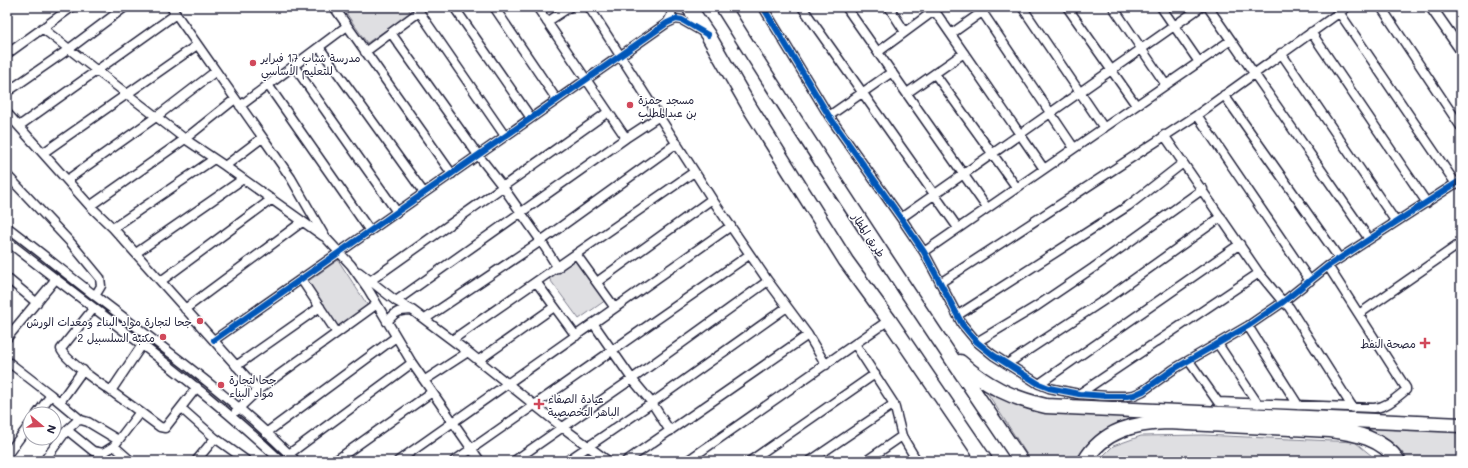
<svg xmlns="http://www.w3.org/2000/svg" width="1468" height="468" viewBox="0 0 1468 468" font-family="Mali,'Playpen Sans Arabic',sans-serif">
	<rect width="100%" height="100%" fill="#fff"/>
	<filter id="ink" filterUnits="userSpaceOnUse"><feTurbulence type="fractalNoise" baseFrequency=".025" numOctaves="2"/><feDisplacementMap in="SourceGraphic" scale="8" xChannelSelector="R" yChannelSelector="G"/><feConvolveMatrix kernelMatrix="1 2 1 2 8 2 1 2 1" color-interpolation-filters="sRGB"/></filter>
	<g filter="url(#ink)">
		<path fill="#dfdfe2" stroke="#80808e" d="M355 7H407L411 13 367 43 346 13Z
			M574 257 606 300 579 319 548 277Z
			M338 260 368 306 338 329 307 282Z
			M988 394 998 395 1155 418 1080 461H1031Z
			M1355 425 1461 429V461H1408C1397 440 1375 433 1355 425Z
			M1203 435 1355 442 1378 461H1098L1113 446 1141 436Z"/>
		<g fill="none" stroke-linecap="round" stroke-linejoin="round">
			<defs>
				<path id="minor" d="M171 7 291 178 325 237 351 265 368 289 412 363 480 461
					M334 7 452 174
					M416 7 505 136
					M454 7 531 118
					M494 7 557 100
					M537 7 626 138
					M589 7 712 199 768 281 808 335 826 365
					M763 7 829 116 901 218 924 252 962 324 977 342 993 355 1039 384 1049 388 1079 394 1107 396H1127L1134 395 1143 391 1174 369 1248 326 1283 302 1328 266 1461 180
					M802 7 958 228
					M846 7 987 208
					M889 7 905 32
					M932 7 1044 169
					M979 7 1074 148
					M1022 7 1104 128
					M1067 7 1136 105
					M1113 7 1166 85
					M1161 7 1199 62
					M1208 7 1369 239
					M1381 7 1461 127
					M1339 12 1456 184
					M547 22 570 7
					M667 23 671 16 672 7
					M42 28 185 139 225 166 323 236
					M1311 32 1427 203
					M391 33 478 155 503 187 541 241 558 268
					M951 34 989 7
					M319 47 424 193
					M365 52 419 12
					M878 52 935 10
					M1281 53 1396 222
					M7 54 72 7
					M294 66 397 212
					M935 74 1017 188
					M268 85 370 231
					M7 92 69 49 125 7
					M907 93 964 53
					M1224 95 1339 258
					M240 106 347 26
					M7 113 90 206 113 228 258 390
					M1197 115 1310 281
					M829 116 892 72
					M19 126 176 14
					M1164 135 1259 273 1283 302 1289 307 1353 408
					M43 153 197 45
					M225 166 262 138
					M7 175 71 243 100 278 101 286 95 296
					M67 180 156 117 216 71
					M90 206 185 139 235 99
					M901 218 1201 7
					M7 227C39 251 70 277 102 301 169 352 237 401 296 461
					M113 228 214 159
					M7 241C99 314 195 380 281 461
					M924 252 1231 40
					M136 253 243 179
					M576 254 615 308
					M359 272 396 301 412 310 468 352 562 427 608 461
					M7 278 37 303
					M301 279 337 333
					M161 281 272 199
					M370 281 608 112
					M597 282 712 199
					M537 283 576 336
					M940 283 1197 115 1347 7
					M396 301 626 138 658 117
					M93 309 61 349C64 359 100 384 111 391
					M185 309 302 222
					M1359 314 1461 243
					M958 315 1128 206 1183 163
					M425 319 541 241 677 143
					M387 322C396 311 398 311 411 310
					M593 323 632 379 652 403 670 431
					M1248 326 1298 405
					M7 338 55 280
					M214 340 667 23 676 19 682 20 703 32
					M452 340 694 172
					M977 342 1037 306 1093 268 1203 189
					M855 344 894 404 902 436 917 461
					M1218 344 1258 404
					M479 360 554 307
					M7 361 51 395
					M1189 361 1218 402 1374 408C1387 407 1396 398 1406 390V388L1328 266
					M1007 364 1109 297 1221 217
					M236 366 320 307
					M425 380 468 352
					M1039 384 1240 244
					M1079 394 1259 273
					M60 402 83 370
					M181 408 215 438
					M236 411 258 390 377 304
					M140 412 111 391 142 345
					M37 414 51 395 81 420 77 421 67 430
					M81 420 88 422 118 440
					M266 433 396 337
					M289 454 412 363
					M7 455 30 424
					M44 461 67 430 93 451 103 453 114 446
					M131 461 114 446 140 412 160 427 165 428 197 387
					M196 461 215 438 247 461
					M335 461 432 392
					M398 461 731 226
					M454 461 749 255
					M514 461 632 379 768 281
					M567 461 652 403 787 307
					M626 461 808 335
					M687 461 889 320
					M750 461 875 374
					M810 461 894 404
					M866 461 902 436"/>
				<path id="tertiary" d="M1431 7 1461 50"/>
				<path id="secondary" d="M7 460 8 461"/>
				<path id="trunk" d="M689 7 708 35 750 108 846 261 889 320 985 461
					M723 7C819 160 919 311 1021 461
					M960 362C986 386 1012 398 1046 406L1461 425
					M1085 461C1103 430 1135 423 1168 422L1330 430C1356 433 1382 438 1398 461"/>
			</defs>
			<use href="#minor" stroke="#22223b" stroke-width="11"/>
			<use href="#tertiary" stroke="#22223b" stroke-width="13"/>
			<use href="#secondary" stroke="#22223b" stroke-width="15"/>
			<use href="#trunk" stroke="#22223b" stroke-width="17"/>
			<use href="#minor" stroke="#fff" stroke-width="8"/>
			<use href="#tertiary" stroke="#fff" stroke-width="10"/>
			<use href="#secondary" stroke="#fff" stroke-width="12"/>
			<use href="#trunk" stroke="#fff" stroke-width="14"/>
			<defs>
				<path id="cycleway" d="M763 7 829 116 901 218 924 252 962 324 977 342 993 355 1039 384 1049 388 1079 394 1107 396H1127L1134 395 1143 391 1174 369 1248 326 1283 302 1328 266 1461 180
					M214 340 667 23 676 19 682 20 708 35"/>
			</defs>
			<use href="#cycleway" stroke="#fff" stroke-width="8"/>
			<use href="#cycleway" stroke="#0057b8" stroke-width="6"/>
		</g>
	</g>
	<g fill="#d1495b" stroke="#fff" stroke-width="1.5">
		<circle cx="253" cy="63" r="4"/>
		<circle cx="630" cy="105" r="4"/>
		<circle cx="200" cy="321" r="4"/>
		<circle cx="163" cy="337" r="4"/>
		<path d="M1423 337h4v4h4v4h-4v4h-4v-4h-4v-4h4z"/>
		<circle cx="221" cy="385" r="4"/>
		<path d="M537 398h4v4h4v4h-4v4h-4v-4h-4v-4h4z"/>
	</g>
	<g text-anchor="middle" dominant-baseline="central" stroke-width="3" stroke-linejoin="round" paint-order="stroke">
		<g font-size="11" fill="#22223b" stroke="#fff" text-anchor="start">
			<text x="261" y="57">مدرسة شباب 17 فبراير<tspan x="261" dy="13">للتعليم الأساسي</tspan></text>
			<text x="638" y="99">مسجد حمزة<tspan x="638" dy="13">بن عبدالمطلب</tspan></text>
			<text x="192" y="321" text-anchor="end">جحا لتجارة مواد البناء ومعدات الورش</text>
			<text x="155" y="337" text-anchor="end">مكتبة السلسبيل 2</text>
			<text x="1416" y="343" text-anchor="end">مصحة النفط</text>
			<text x="229" y="379">جحا لتجارة<tspan x="229" dy="13">مواد البناء</tspan></text>
			<text x="548" y="398">عيادة الصفاء<tspan x="548" dy="13">الباهر التخصصية</tspan></text>
		</g>
		<g font-size="11" fill="#22223b" stroke="#fff">
			<text transform="translate(869 235) rotate(57)">طريق المطار</text>
		</g>
	</g>
	<rect width="1468" height="468" fill="none" stroke="#fff" stroke-width="24"/>
	<rect x="12" y="12" width="1444" height="444" fill="none" stroke="#22223b" stroke-width="1.5" filter="url(#ink)"/>
	<g transform="translate(42 426) rotate(109)"><circle r="19" fill="#ffffff" stroke="#a7a7b1"/>
	<path d="M0-3L7 15L0 10L-7 15Z" fill="#d1495b"/>
	<text y="-6" font-size="11" font-weight="bold" text-anchor="middle" fill="#22223b">N</text>
	</g>
</svg>
